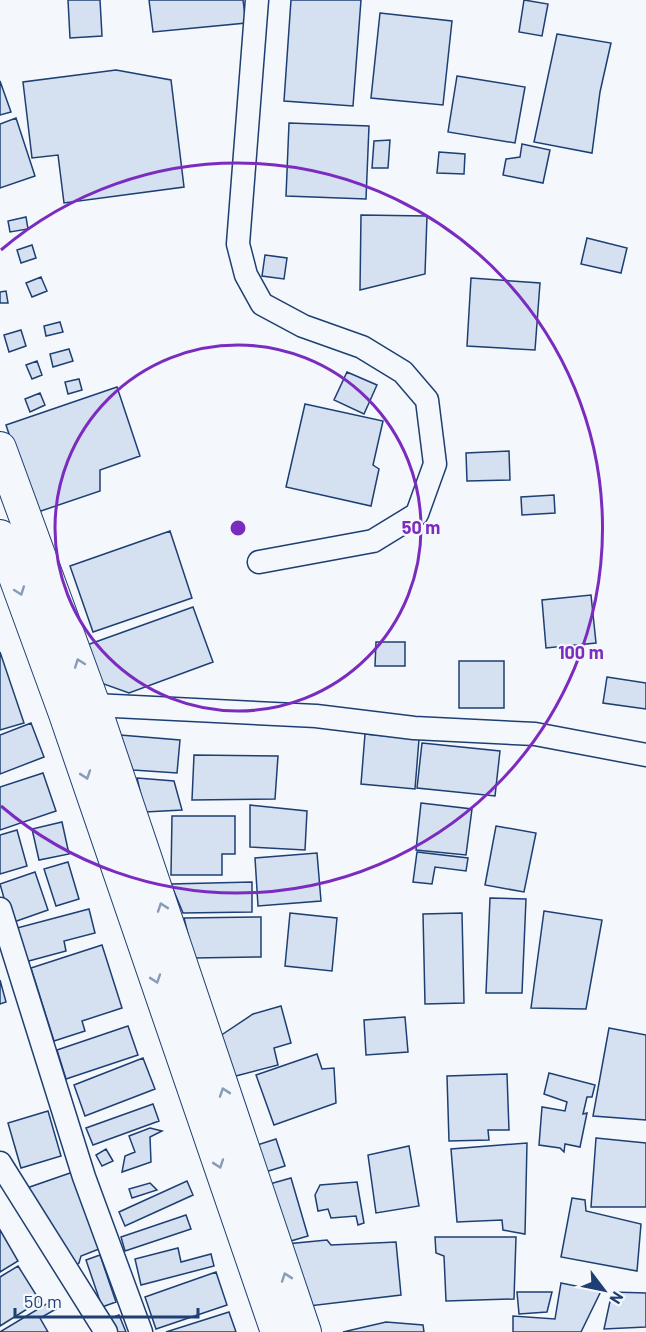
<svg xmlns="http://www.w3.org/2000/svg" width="646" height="1332" viewBox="0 0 646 1332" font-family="Barlow,sans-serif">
	<rect width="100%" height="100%" fill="#f4f7fb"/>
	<path fill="#d5e0f0" stroke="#1d3f73" stroke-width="1.5" d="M68 0H100L102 36 70 38Z
		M149 0H243L246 23 153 32Z
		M291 0H361L353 106 284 101Z
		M524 0 548 4 542 36 519 32Z
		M380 13 452 21 443 105 371 98Z
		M557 34 611 43 600 92 592 153 534 142Z
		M116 70 171 80 184 187 64 203 58 155 32 158 23 82Z
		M457 76 525 87 515 143 448 132Z
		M0 81 11 112 0 115Z
		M16 118 35 176 0 188V124Z
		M289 123 369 126 366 199 286 196Z
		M390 140 388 168H372L374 141Z
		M522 144 550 150 543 183 503 175 506 159 520 157Z
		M439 152 465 154 464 174 437 173Z
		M361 215 427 216 425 274 360 290Z
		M26 217 28 229 10 232 8 221Z
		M587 238 627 248 621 273 581 264Z
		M32 245 36 258 21 263 17 250Z
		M265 255 287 258 284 279 262 276Z
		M41 277 47 291 32 297 26 283Z
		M471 278 540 283 535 350 467 346Z
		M6 291 8 303H0V292Z
		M60 322 63 332 46 336 44 326Z
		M21 330 26 346 9 352 4 335Z
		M69 349 73 361 53 367 50 354Z
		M37 361 42 375 32 379 26 365Z
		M347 372 377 385 364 414 334 400Z
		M79 379 82 390 68 394 65 382Z
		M117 387 140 456 100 470V491L35 513 6 425Z
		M40 393 45 405 30 412 25 399Z
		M305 404 383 421 373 465 379 469 371 506 286 487Z
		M509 451 510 480 467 481 466 453Z
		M554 495 555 513 522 515 521 497Z
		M170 531 192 598 93 632 70 566Z
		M591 595 596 643 546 648 542 600Z
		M193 607 213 662 129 693 101 683 87 645Z
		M376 642H405V666H375Z
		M0 652 24 723 0 730Z
		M459 661H504V708H459Z
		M607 677 646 683V709L603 703Z
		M31 723 44 757 0 774V735Z
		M365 734 419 739 415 789 361 784Z
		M120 735 180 740 177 773 133 770Z
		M422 743 500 751 495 796 417 788Z
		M194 755 278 756 275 799 192 800Z
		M43 773 56 811 0 830V787Z
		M137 778 174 781 182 810 145 812Z
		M421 803 472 809 466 855 416 850Z
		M250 805 307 811 305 850 250 847Z
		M172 816H235V854H222V875H171Z
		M62 822 69 854 39 860 32 829Z
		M496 826 536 833 524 892 485 885Z
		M17 830 27 866 0 874V835Z
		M417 852 468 858 466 871 435 867 432 884 413 882Z
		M317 853 321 901 258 906 255 858Z
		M68 862 79 899 56 906 44 869Z
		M35 872 48 910 11 923 0 884Z
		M252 882V912L183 913 171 884Z
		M490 898 526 899 522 993H486Z
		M89 909 95 933 64 941 66 951 25 962 17 928Z
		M544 911 602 920 586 1009 531 1008Z
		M290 913 337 918 332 971 285 966Z
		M462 913 464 1003 425 1004 423 914Z
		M261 917V957L194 958 184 918Z
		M102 945 122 1008 82 1021 85 1031 54 1041 31 968Z
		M0 980 6 1002 0 1004Z
		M281 1006 291 1043 274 1048 278 1065 228 1078 217 1038 253 1014Z
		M405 1017 408 1052 366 1055 364 1020Z
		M128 1026 138 1055 66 1079 57 1050Z
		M609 1028 646 1035V1120L593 1116Z
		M317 1054 322 1069 334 1068 336 1103 274 1125 256 1075Z
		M143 1058 155 1089 85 1116 74 1085Z
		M549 1073 595 1085 592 1097H587L583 1114 587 1113 580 1147 565 1144 564 1152 560 1148 539 1145 542 1107 565 1111 567 1102 544 1094Z
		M507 1074 509 1130H488L489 1140 449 1141 447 1076Z
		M153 1104 159 1121 93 1145 86 1128Z
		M48 1111 61 1156 21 1168 8 1123Z
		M150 1128 162 1131 150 1137 151 1162 122 1172 125 1156 135 1152 129 1136Z
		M596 1138 646 1143V1207H591Z
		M276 1139 285 1166 262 1173 254 1146Z
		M527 1143 525 1234 503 1230 502 1220 457 1222 451 1149Z
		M409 1146 419 1206 376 1213 368 1155Z
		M106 1149 113 1161 102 1166 96 1155Z
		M73 1172 99 1249 81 1256 79 1263 73 1267 24 1189Z
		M291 1178 308 1236 284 1243 266 1185Z
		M187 1181 193 1195 125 1226 119 1212Z
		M357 1182 364 1223 358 1225 356 1216 331 1218 328 1209 318 1211 315 1195 320 1185Z
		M150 1183 157 1190 132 1198 129 1189Z
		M572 1198 585 1200 586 1211 641 1224 637 1271 561 1257Z
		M186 1215 191 1229 125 1251 121 1237Z
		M0 1230 18 1261 0 1272Z
		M435 1237H516L514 1299 446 1301 444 1256 436 1253Z
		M327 1240 331 1245 396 1242 401 1295 309 1306 286 1244Z
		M178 1248 181 1262 211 1254 214 1266 141 1285 135 1259Z
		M100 1255 116 1302 102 1307 86 1260Z
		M18 1266 40 1301 0 1326V1277Z
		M216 1272 227 1305 156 1329 145 1297Z
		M561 1283 601 1291 581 1332H513V1316L555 1319Z
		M517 1292H552L547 1312 519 1314Z
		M612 1292 646 1293V1327L604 1329Z
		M53 1300 58 1308 40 1318 48 1332H0Z
		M229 1312 236 1332H166Z
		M119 1315 126 1332H111L106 1320Z
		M386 1322 423 1325 424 1332H343Z"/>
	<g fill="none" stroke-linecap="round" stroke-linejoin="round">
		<defs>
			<path id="street" d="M257 0 238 244 246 275 262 304 303 326 362 347 403 372 427 400 435 464 417 514 373 541 259 562
				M81 709 94 705 316 716 414 728 535 734 646 755
				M0 909 84 1177 141 1332
				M0 1163 106 1332"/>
			<path id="secondary" d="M0 448 94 705 305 1332
				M0 536 65 714 277 1332"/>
		</defs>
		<use href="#street" stroke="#1d3f73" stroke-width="25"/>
		<use href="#secondary" stroke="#1d3f73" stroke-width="34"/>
		<use href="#street" stroke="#f4f7fb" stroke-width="22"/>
		<use href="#secondary" stroke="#f4f7fb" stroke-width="32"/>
	</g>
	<defs><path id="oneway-chevron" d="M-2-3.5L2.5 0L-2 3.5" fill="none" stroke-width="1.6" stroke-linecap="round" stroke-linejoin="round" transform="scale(1.5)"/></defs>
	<g stroke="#889bb7">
		<use href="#oneway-chevron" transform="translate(20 591) rotate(70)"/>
		<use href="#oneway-chevron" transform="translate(79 663) rotate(-110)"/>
		<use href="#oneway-chevron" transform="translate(86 775) rotate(71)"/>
		<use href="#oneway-chevron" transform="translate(162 907) rotate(-109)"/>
		<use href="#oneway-chevron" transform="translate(156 979) rotate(71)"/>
		<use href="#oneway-chevron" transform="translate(224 1092) rotate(-109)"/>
		<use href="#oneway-chevron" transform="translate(219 1164) rotate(71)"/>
		<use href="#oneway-chevron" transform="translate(286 1277) rotate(-109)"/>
	</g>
	<g fill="none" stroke="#7b2cbf" stroke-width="3">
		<circle cx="238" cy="528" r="183"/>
		<path d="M1 250A365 365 0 1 1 1 806"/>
	</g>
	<circle cx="238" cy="528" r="9" fill="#7b2cbf" stroke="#f4f7fb" stroke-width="3"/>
	<g font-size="18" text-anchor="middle" font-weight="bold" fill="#7b2cbf" stroke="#f4f7fb" stroke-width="4.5" stroke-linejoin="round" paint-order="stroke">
		<text x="421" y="534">50 m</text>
		<text x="581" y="659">100 m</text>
	</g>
	<g transform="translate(604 1290) rotate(122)" stroke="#f4f7fb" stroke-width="4.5" paint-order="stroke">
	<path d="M0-4.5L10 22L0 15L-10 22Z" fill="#1d3f73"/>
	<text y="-9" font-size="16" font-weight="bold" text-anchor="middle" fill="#1d3f73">N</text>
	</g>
	<path d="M15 1308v9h183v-9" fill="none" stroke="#1d3f73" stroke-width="3"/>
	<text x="24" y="1308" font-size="18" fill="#1d3f73" stroke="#f4f7fb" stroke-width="4.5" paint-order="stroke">50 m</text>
</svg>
